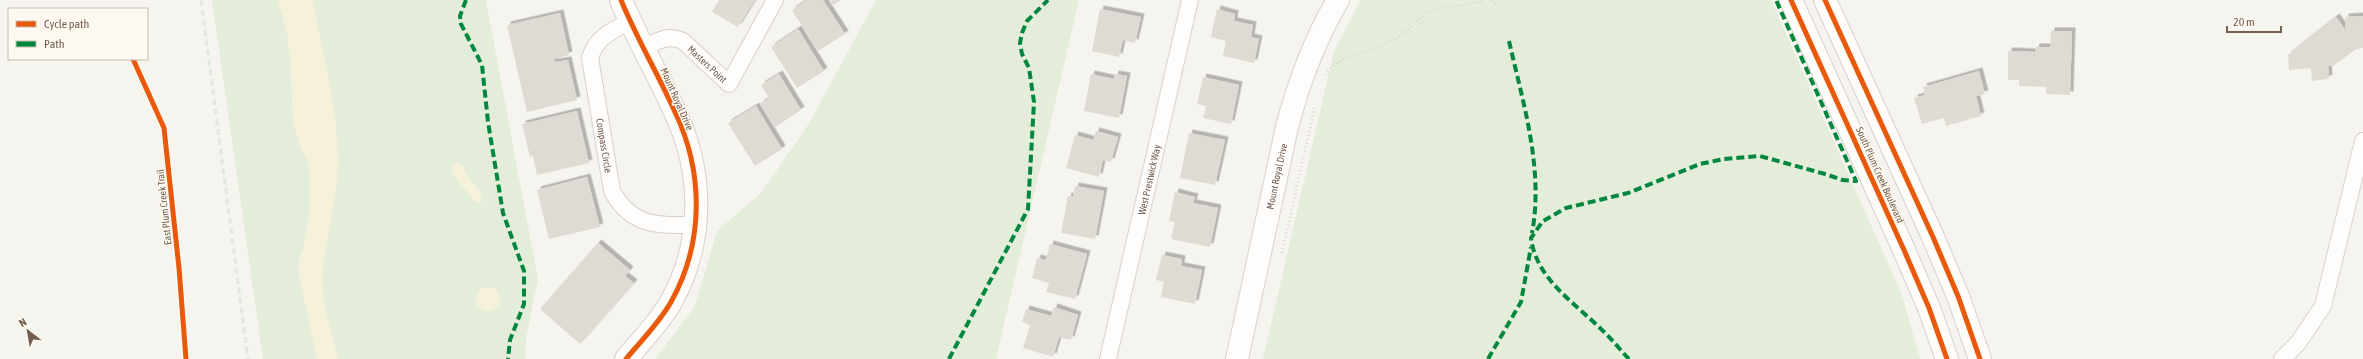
<svg xmlns="http://www.w3.org/2000/svg" width="2363" height="359" viewBox="0 0 2363 359" font-family="'Asap Condensed',sans-serif">
	<defs>
		<filter id="shadow"><feDropShadow dx="3.5" dy="-3.5" stdDeviation="0" flood-color="#0004"/></filter>
	</defs>
	<rect width="100%" height="100%" fill="#f6f4ee"/>
	<path fill="#e3edda" d="M212 0H486L538 280 526 339 525 359H263Z
		M876 0H1079L996 359H655L695 306 717 231 760 194 808 125Z
		M1361 0H1771L1902 295 1920 359H1263L1334 51Z"/>
	<path fill="#f6f1da" d="M277 0H313C322 53 338 107 338 162 338 197 327 232 323 267 319 298 331 329 338 359H317L299 275V259L303 250 310 210V177L308 162 300 146 293 121 290 57 287 32Z
		M457 162C464 164 464 169 467 175 472 185 484 189 481 203L474 201 452 173V167Z
		M476 299a12 12 0 1 1 24 0a12 12 0 1 1-24 0Z"/>
	<path fill="#e0dad4" filter="url(#shadow)" d="M719 0H755L738 27 712 12Z
		M807 0H823L845 34 818 51 792 10Z
		M830 0H841L833 5Z
		M1100 9 1141 17 1135 43 1123 40 1119 57 1092 51Z
		M1217 9 1235 14 1234 21 1253 25 1251 37 1259 39 1254 63 1223 56 1226 41 1211 37Z
		M560 13 569 55 554 59 555 62 568 60 577 100 527 112 507 25Z
		M2363 16V48L2356 49 2333 66H2328L2329 78 2327 79 2312 81 2311 68 2289 70 2288 55 2336 17 2346 31 2345 17Z
		M798 29 824 71 797 88 771 47Z
		M2051 31H2072L2070 95 2046 94V87L2019 86V80H2008V51L2035 52 2036 47H2050Z
		M1979 71 1985 94 1976 96 1981 116 1946 126 1944 118 1922 124 1914 98 1925 95 1923 87Z
		M779 74 801 110 775 127 760 104 769 98 761 85Z
		M1091 74 1114 79 1115 74 1127 76 1119 118 1084 111Z
		M1203 77 1239 85 1231 124 1203 118 1206 106 1197 104Z
		M756 106 782 149 755 166 728 123Z
		M577 111 589 163 537 175 533 156 530 157 522 124Z
		M1096 131 1118 137 1111 162 1103 160 1099 177 1066 168 1075 135 1093 140Z
		M1189 133 1225 140 1215 185 1180 178Z
		M587 177 600 227 549 239 537 190Z
		M1075 186 1104 191 1095 239 1061 233 1068 196 1073 197Z
		M1175 192 1195 197 1193 203 1218 208 1210 247 1171 239 1175 222 1169 221Z
		M598 243 630 270 625 276 634 283 580 344 540 309Z
		M1050 244 1087 254 1075 299 1046 292 1049 283 1032 278 1037 258 1046 260Z
		M1162 255 1182 259 1181 266 1202 270 1195 304 1161 297 1164 282 1156 280Z
		M1054 307 1078 315 1071 340 1059 337 1053 357 1023 348 1030 325 1022 322 1026 309 1051 316Z"/>
	<g fill="none" stroke-linecap="round" stroke-linejoin="round">
		<defs>
			<g id="street">
				<path id="s1" d="M630 21C612 31 596 37 590 58L612 191C632 228 659 225 697 225"/>
				<path id="s2" d="M643 48C658 41 667 34 683 41L729 84 775 0"/>
				<path id="s3" d="M1108 359 1190 0"/>
				<path d="M2282 359 2298 343 2323 306 2363 141"/>
			</g>
			<g id="secondary">
				<path d="M621 0C637 39 658 74 675 112 704 173 704 243 671 302 659 323 641 341 626 359"/>
				<path d="M1791 0 1904 250 1929 308 1947 359"/>
				<path d="M1825 0 1933 237 1958 296 1980 359"/>
				<path id="s4" d="M1237 359 1287 127C1299 81 1314 41 1338 0"/>
			</g>
		</defs>
		<use href="#street" stroke="#d6d1cc" stroke-width="18"/>
		<use href="#secondary" stroke="#d6d1cc" stroke-width="24"/>
		<path stroke="#d9d4d0" stroke-width="2.5" stroke-dasharray="1 3" stroke-linecap="butt" d="M1492 0 1497 5
			M1325 75C1343 51 1371 53 1395 39 1409 31 1419 15 1434 10 1450 4 1466 7 1482 0
			M1282 253 1315 106"/>
		<use href="#street" stroke="#fefdfc" stroke-width="16"/>
		<use href="#secondary" stroke="#fefdfc" stroke-width="22"/>
		<path stroke="#e5e3e6" stroke-width="3" stroke-dasharray="6 4" stroke-linecap="butt" d="M201 0 248 359"/>
		<path stroke="#00873e" stroke-width="4" stroke-dasharray="8 4" stroke-linecap="butt" d="M466 0 460 16 461 24 482 65 488 122 503 213 524 271V304L510 340 508 359
			M1509 41C1523 103 1544 169 1532 233
			M949 359 1028 209 1034 102 1029 68 1022 54 1020 43 1022 33 1027 21 1048 0
			M1488 359 1521 302 1531 247
			M1629 359C1620 350 1612 339 1602 330 1575 303 1536 279 1531 238L1543 221 1566 208 1628 193 1700 164 1724 159 1760 156 1825 174 1843 180 1856 181 1776 0"/>
		<defs>
			<path id="cycleway" d="M621 0C637 39 658 74 675 112 704 173 704 243 671 302 659 323 641 341 626 359
				M1791 0 1904 250 1929 308 1947 359
				M1825 0 1933 237 1958 296 1980 359
				M133 59 164 128 179 268 186 359"/>
		</defs>
		<use href="#cycleway" stroke="#fdf9f0" stroke-width="8"/>
		<use href="#cycleway" stroke="#e8590c" stroke-width="5"/>
	</g>
	<g text-anchor="middle" dominant-baseline="central" stroke-width="3" stroke-linejoin="round" paint-order="stroke">
		<g font-size="10" fill="#735e50" stroke="#fdf9f0">
			<text stroke="none"><textPath href="#s2" startOffset="76">Masters Point</textPath></text>
			<text transform="translate(677 99) rotate(66)">Mount Royal Drive</text>
			<text stroke="none"><textPath href="#s1" startOffset="145">Compass Circle</textPath></text>
			<text transform="translate(1880 175) rotate(66)">South Plum Creek Boulevard</text>
			<text stroke="none"><textPath href="#s4" startOffset="187">Mount Royal Drive</textPath></text>
			<text stroke="none"><textPath href="#s3" startOffset="184">West Prestwick Way</textPath></text>
			<text transform="translate(164 207) rotate(-96)">East Plum Creek Trail</text>
		</g>
	</g>
	<rect x="8" y="8" width="140" height="52" fill="#fdf9f0" stroke="#c6bbb0"/>
	<rect x="16" y="21" width="20" height="6" fill="#e8590c" stroke="#c6bbb0"/>
	<text x="44" y="28" font-size="12" fill="#735e50">Cycle path</text>
	<rect x="16" y="41" width="20" height="6" fill="#00873e" stroke="#c6bbb0"/>
	<text x="44" y="48" font-size="12" fill="#735e50">Path</text>
	<g transform="translate(28 331) rotate(329)" stroke="#fdf9f0" stroke-width="3" paint-order="stroke">
	<path d="M0-3L7 15L0 10L-7 15Z" fill="#735e50"/>
	<text y="-6" font-size="11" font-weight="bold" text-anchor="middle" fill="#735e50">N</text>
	</g>
	<path d="M2227 26v6h54v-6" fill="none" stroke="#735e50" stroke-width="2"/>
	<text x="2233" y="26" font-size="12" fill="#735e50" stroke="#fdf9f0" stroke-width="3" paint-order="stroke">20 m</text>
</svg>
